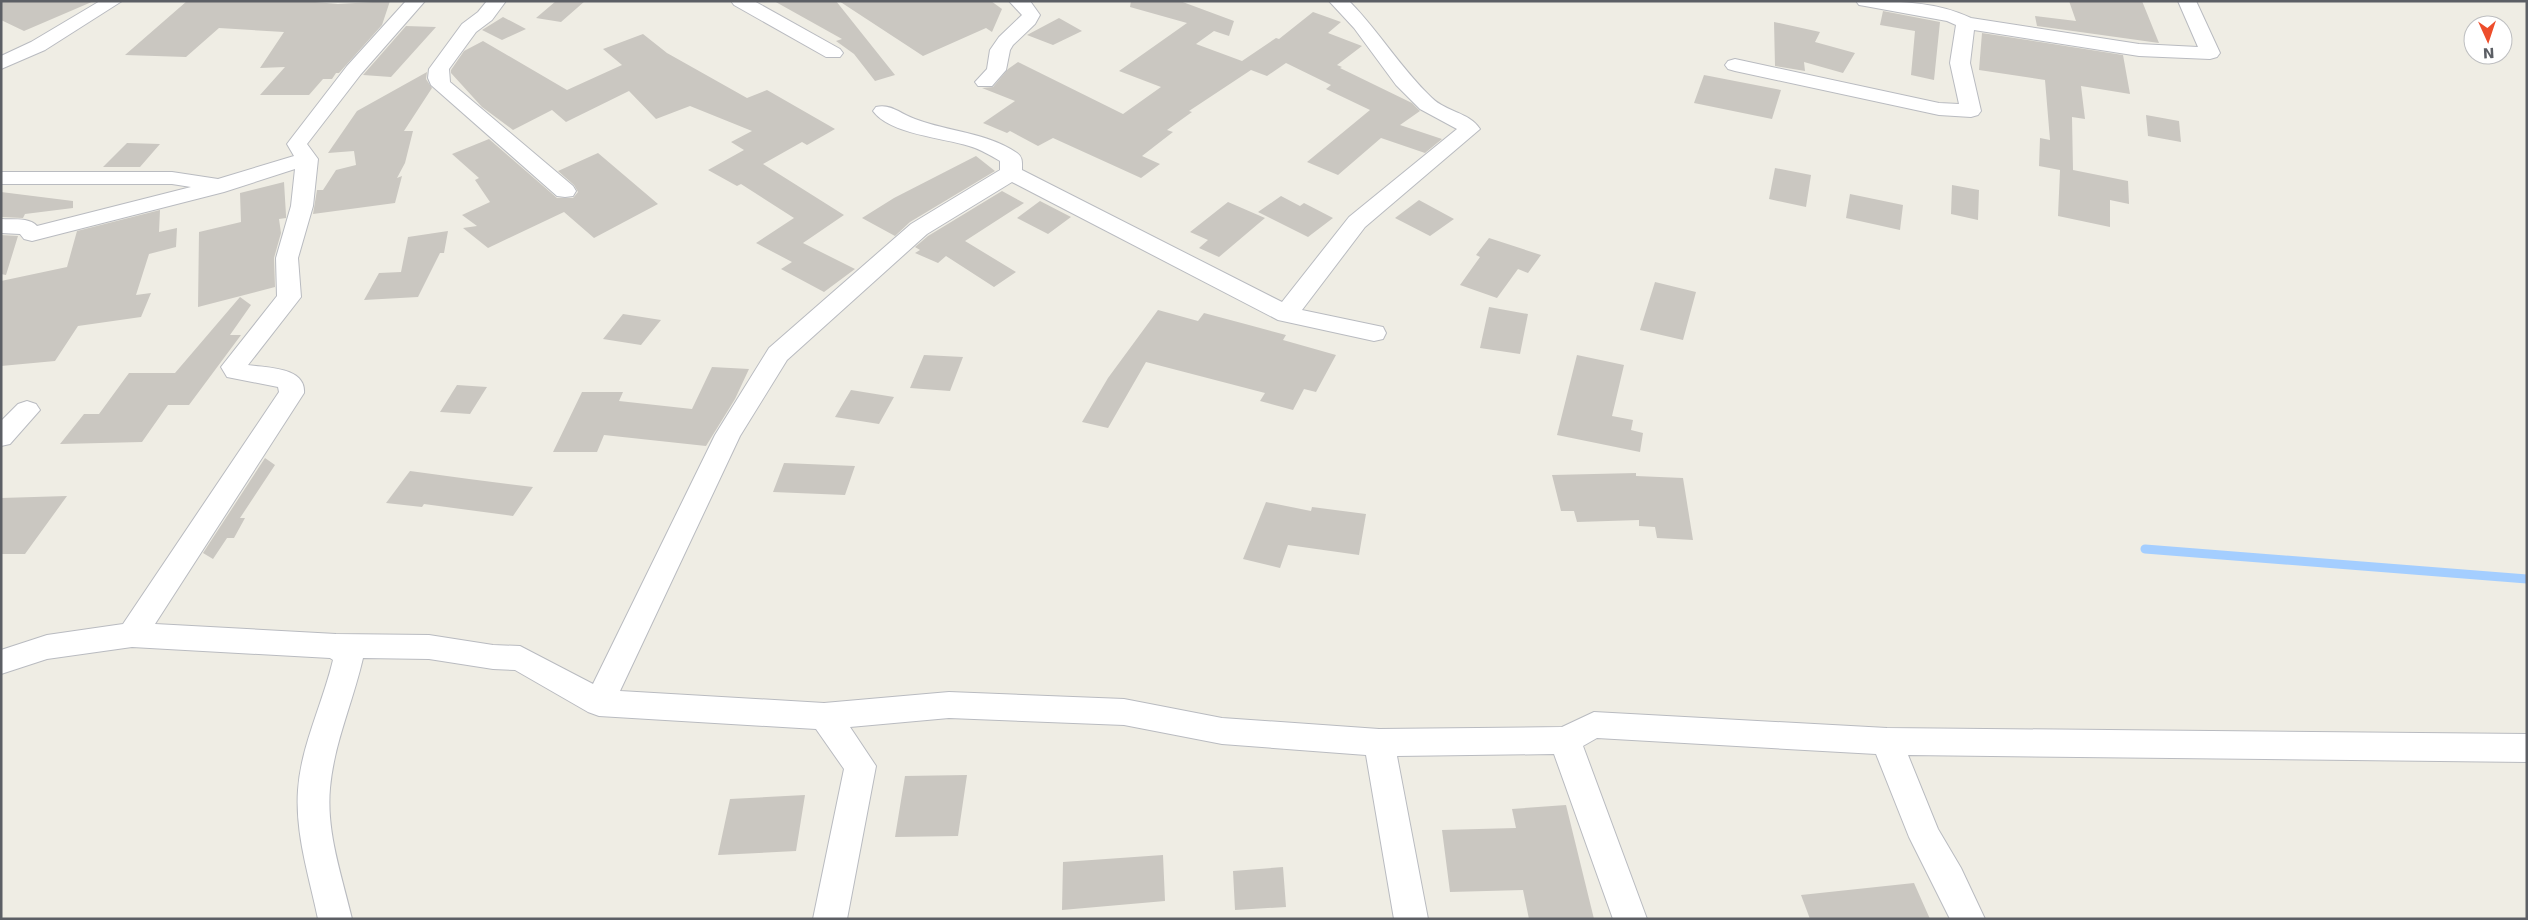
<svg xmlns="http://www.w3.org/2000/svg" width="2528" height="920" viewBox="0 0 2528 920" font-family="'DejaVu Sans',sans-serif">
	<rect width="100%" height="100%" fill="#efede4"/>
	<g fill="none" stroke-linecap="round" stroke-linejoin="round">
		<path stroke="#a4ceff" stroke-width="9" d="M2145 549 2527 579"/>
	</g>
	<path fill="#cac7c1" d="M1 1H94L24 31 1 20Z
		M187 1H304L338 4 390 1 382 25 339 73H336L332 79H323L309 95H260L285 67 260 68 284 32 219 28 186 57 125 55Z
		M556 1H585L561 22 536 18Z
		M774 1H836L895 75 875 81 854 54 836 41 842 39Z
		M839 1H991L1002 9 992 32 986 28 923 56Z
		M1131 1H1180L1234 21 1229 36 1214 31 1196 44 1242 61 1276 38 1279 39 1313 12 1341 22 1328 33 1362 46 1337 65 1342 67 1340 68 1412 103 1420 111 1400 125 1442 139 1425 153 1381 138 1338 175 1307 162 1370 110 1326 89 1331 85 1286 63 1267 76 1251 70 1189 111 1192 112 1167 130 1173 132 1142 156 1160 164 1141 178 1053 138 1038 146 1010 131 1007 133 983 123 1015 101 982 88 993 87 1008 69 1018 62 1123 114 1161 87 1119 71 1187 23 1130 7Z
		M2069 1H2142L2159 43 2037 26 2035 16 2076 21Z
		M1883 11 1940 22 1934 80 1911 75 1915 31 1880 25Z
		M503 17 526 29 502 40 482 30Z
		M1059 18 1082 31 1053 45 1027 35Z
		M1774 22 1820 32 1815 42 1855 53 1843 73 1804 62 1805 71 1775 66Z
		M406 26 436 27 391 77 363 75Z
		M1982 33 2123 55 2130 94 2081 86 2085 119 2072 117 2073 170 2128 181 2129 204 2110 200V227L2058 216 2060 170 2039 166 2040 138 2050 140 2045 80 1979 70Z
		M643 34 667 53 747 98 767 90 835 129 807 145 802 142 763 164 844 215 803 243 855 269 824 292 781 269 792 262 756 243 794 218 741 184 737 186 708 170 744 150 731 142 752 131 690 106 656 119 629 91 566 122 552 110 513 130 482 107 451 73V70L464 51 483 41 567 90 622 65 603 49Z
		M427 72 426 79 432 88 404 131H413L405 163 397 178 402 176 395 203 313 214 317 190H323L336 170 356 165 354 151 328 153 357 111Z
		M1704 75 1781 90 1772 119 1694 103Z
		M2146 115 2179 121 2181 142 2148 136Z
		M489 139 557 198H573L578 192 574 185 558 171 598 153 658 204 594 238 564 212 488 248 463 228 477 226 462 215 490 202 475 180 479 178 452 154Z
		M127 143 160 144 140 167H103Z
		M976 156 995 171 910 222 895 236 862 218 894 198Z
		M1775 168 1811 175 1806 207 1769 199Z
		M284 182 286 215V218L279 219 281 233 274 258 275 287 198 307 199 232 241 222 240 193Z
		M1952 185 1979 190 1978 220 1951 214Z
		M1002 191 1024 203 965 241 1016 272 994 287 946 256 938 263 915 253 920 250 915 247 928 236Z
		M1 192 73 201V208L25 214 23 218 1 217Z
		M1850 194 1903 205 1900 230 1846 218Z
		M1281 196 1300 206 1304 203 1333 218 1308 237 1258 212Z
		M1419 200 1454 219 1430 236 1395 218Z
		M1040 201 1071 217 1048 234 1017 218Z
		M1228 202 1265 218 1219 257 1199 248 1208 240 1190 232Z
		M160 210 159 232 177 228 176 247 149 254 136 295 151 293 141 317 78 326 55 361 1 366V281L67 267 77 231Z
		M448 231 444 253H440L418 297 364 300 379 273 401 272 408 237Z
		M1 235 18 236 6 275 1 274Z
		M1489 238 1541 255 1528 273 1518 269 1497 298 1460 285 1480 257 1476 255Z
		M1655 282 1696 292 1683 340 1640 330Z
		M240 297 251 305 230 335H241L189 405H168L142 442 60 444 84 414H99L129 373H175Z
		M1489 307 1528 314 1520 354 1480 348Z
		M1158 310 1198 321 1204 313 1249 325 1286 335 1283 340 1336 355 1316 392 1304 389 1293 410 1260 401 1265 393 1146 362 1108 428 1082 422 1108 378Z
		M623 314 661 320 641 345 603 339Z
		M924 355 963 357 950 391 910 388Z
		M1577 355 1624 365 1612 416 1633 420 1631 430 1643 433 1640 452 1557 435Z
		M712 367 749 369 735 399 706 446 604 435 597 452H553L582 392H623L619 401 692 409Z
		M457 385 487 387 470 414 440 412Z
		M851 390 894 397 879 424 835 417Z
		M265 458 275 465 240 518H245L234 538H227L213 559 203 553Z
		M784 463 855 466 845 495 773 492Z
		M410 471 469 479 533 487 513 516 424 504 422 507 386 503Z
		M1636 473V476L1683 478 1693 540 1657 538 1655 527 1639 526V520L1577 522 1574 511H1561L1552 475Z
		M67 496 25 554H1V498Z
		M1266 502 1311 511 1312 507 1366 514 1359 555 1288 545 1280 568 1243 559Z
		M967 775 958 836 895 837 905 776Z
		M805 795 796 851 718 855 730 799Z
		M1566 805 1594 919H1529L1523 890 1450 892 1442 830 1516 828 1512 809Z
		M1163 855 1165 901 1062 910 1063 862Z
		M1283 867 1286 907 1235 910 1233 871Z
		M1914 883 1930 919H1810L1801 895Z"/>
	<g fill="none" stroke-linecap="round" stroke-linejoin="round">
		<defs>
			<path id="minor" d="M100 1H122L45 50 1 69V56L31 42Z
				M406 1H425L361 74 307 144 318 159 313 206 298 258 301 297 248 365C267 368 306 367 304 393L155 624 336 634 429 635 493 645 520 646 593 684 715 435 769 348 911 224 1000 170V161C990 155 980 149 969 146 944 138 889 134 873 111L876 107C890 103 901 114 915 119 949 132 986 132 1017 153 1023 157 1022 163 1022 170L1282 302 1349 217 1457 129 1420 109 1396 85 1354 28 1329 1H1349C1379 31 1401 69 1432 98 1446 112 1469 112 1480 129L1365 227 1302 310 1383 327 1386 333 1383 339 1374 341 1278 320 1012 182 927 234 787 360 740 436 620 691 824 703 949 692 1124 699 1222 718 1379 729 1562 727 1594 712 1887 728 2527 734V762L1908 755 1938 829 1961 868 1985 919H1950L1909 837 1876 754 1597 738 1583 746 1647 919H1613L1554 754 1397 756 1428 919H1394L1366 755 1222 744 1124 725 949 718 850 727 876 766 847 919H813L844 769 816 729 599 716 588 712 515 670 493 669 429 659 363 658C353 702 334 743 330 788 326 832 342 876 352 919H318C309 876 295 834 298 790 301 745 323 703 333 660L330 658 132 647 47 659 1 674V650L47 635 123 624 279 392 278 387 227 377 221 367 277 296 276 258 291 206 295 169 224 192 32 241 24 239 20 234 1 233V219C12 220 29 217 37 226L191 187 172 184H1V172H172L218 179 294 156 287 144 290 140 347 66Z
				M487 1H506L492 20 476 32 449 69 450 82 573 186 576 191 573 196 565 197 557 196 431 85 428 78 429 69 462 24 478 12Z
				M731 1H754L840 49 843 53 840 57H826L734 5Z
				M1009 1H1030L1040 15 1035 24 1013 45 1010 50 1006 70 992 86H978L975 82 987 69 990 50 999 37 1022 15Z
				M1856 1C1894 1 1936 1 1971 18L2139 44 2198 47 2178 1H2196L2220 53 2217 57 2210 59 2139 56 1974 30 1970 63 1981 111 1978 115 1971 117 1939 115 1735 71 1728 69 1725 65 1728 61 1735 59 1939 103 1959 104 1950 63 1956 25 1947 21 1865 6 1859 5Z
				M27 401 36 404 40 410 10 444 1 446V421L18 404Z"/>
		</defs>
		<use href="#minor" stroke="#b9bbc0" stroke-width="2"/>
		<use href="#minor" fill="#fff" fill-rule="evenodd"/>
	</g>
	<rect width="2528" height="920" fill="none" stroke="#5c5f65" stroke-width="5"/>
	<g transform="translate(2488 40) rotate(177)"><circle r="24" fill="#ffffff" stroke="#bebfc1"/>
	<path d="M0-4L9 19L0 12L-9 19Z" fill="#ed4d2b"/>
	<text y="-8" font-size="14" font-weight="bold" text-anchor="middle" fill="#5c5f65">N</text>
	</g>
</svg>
